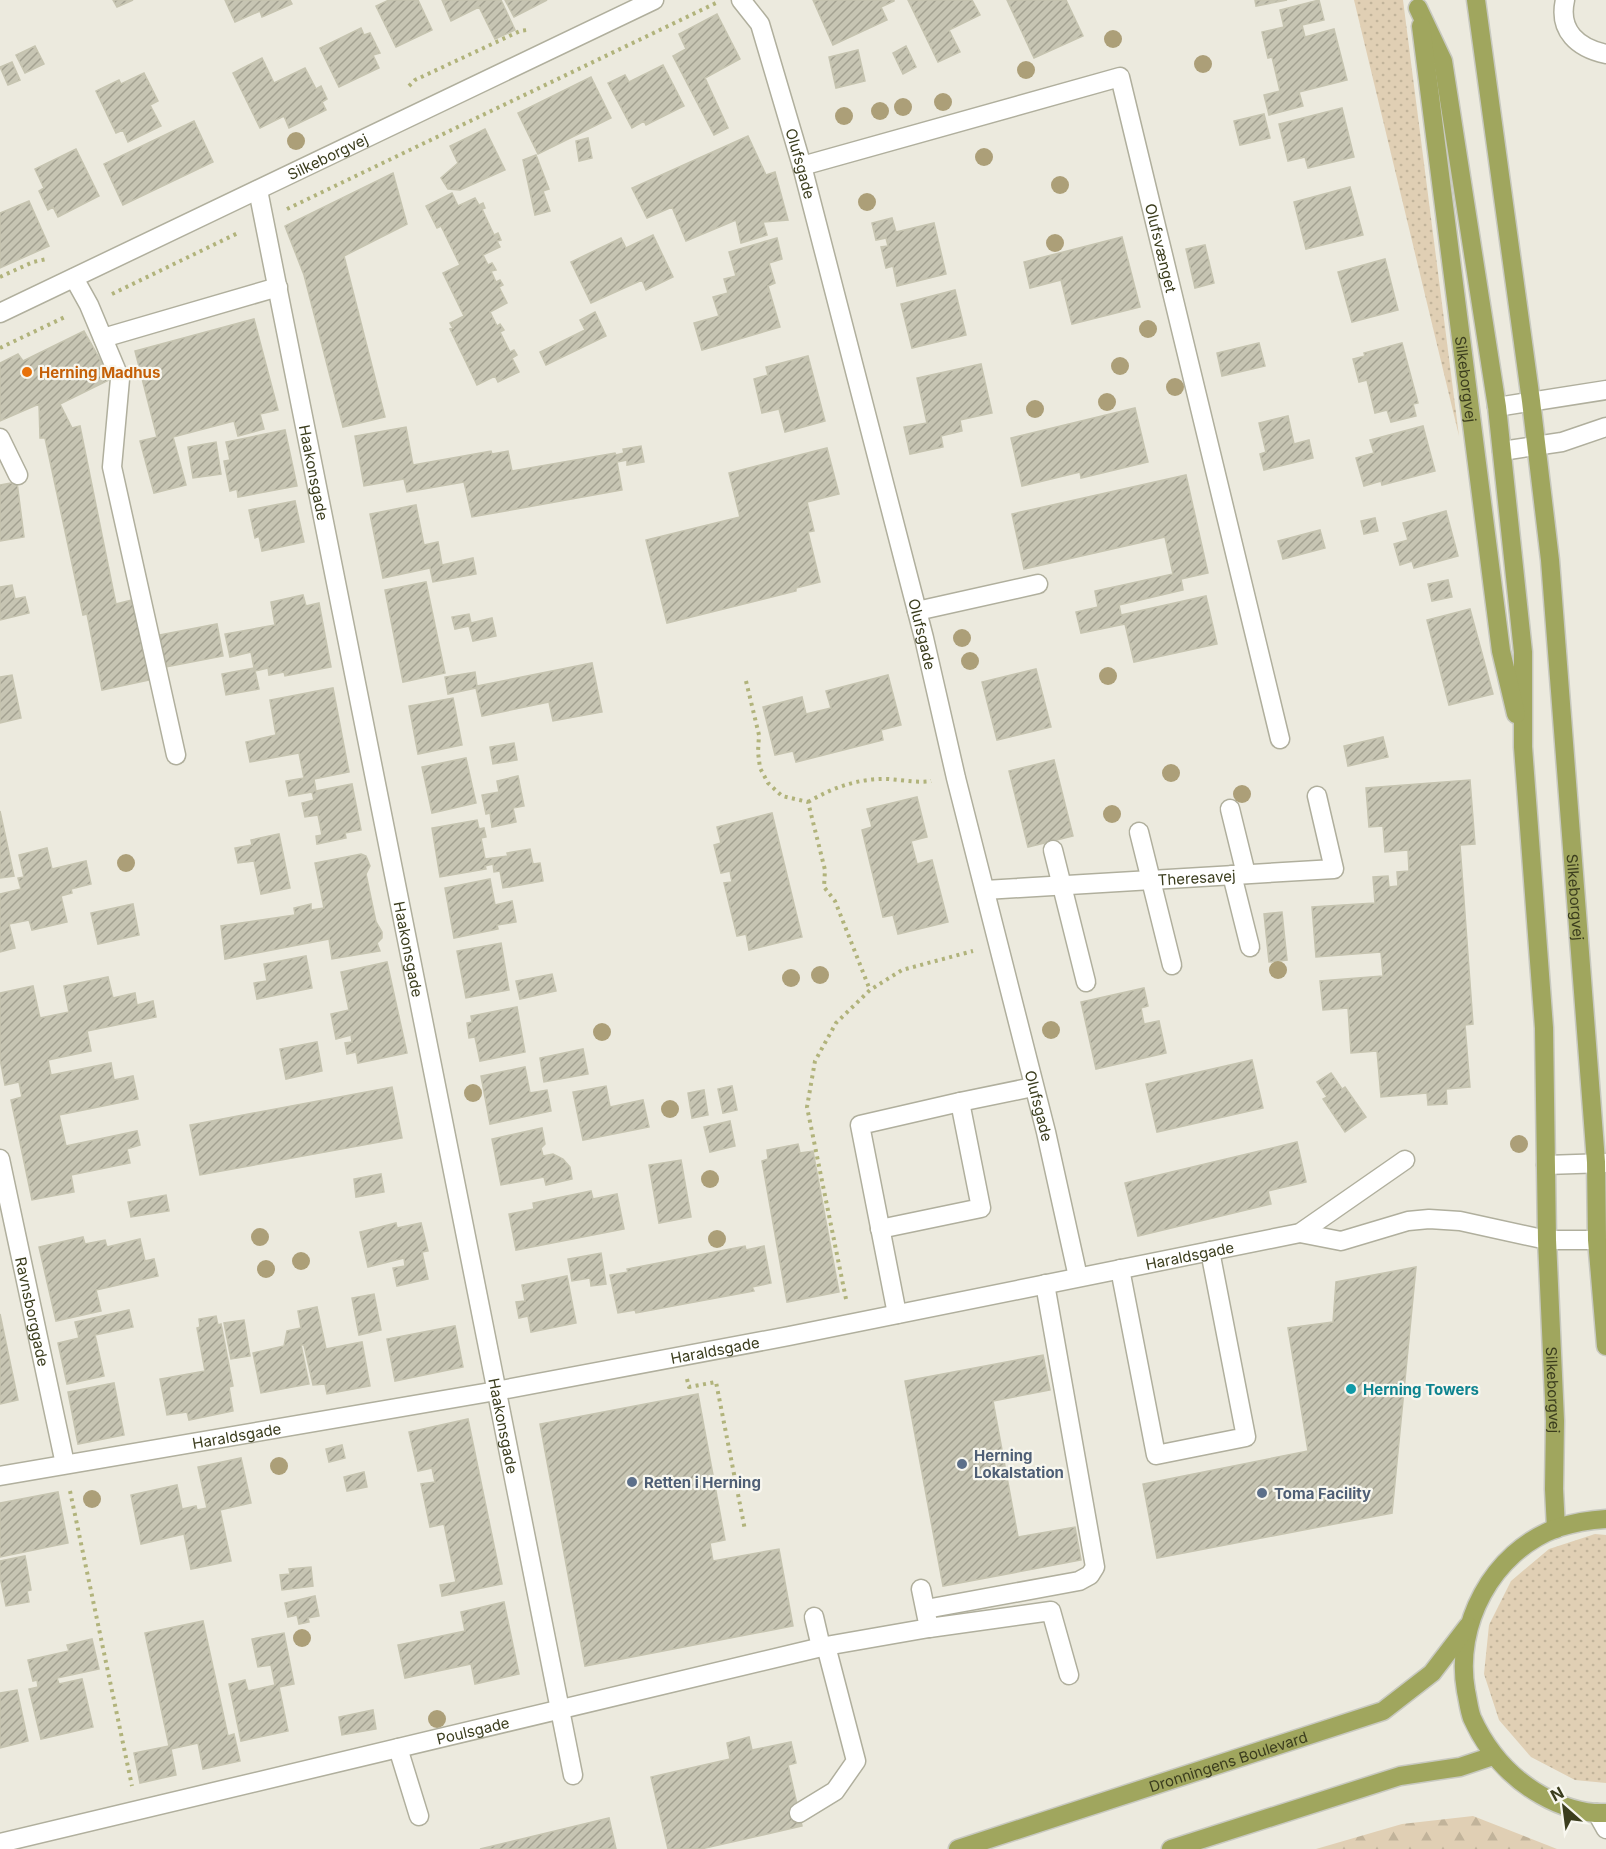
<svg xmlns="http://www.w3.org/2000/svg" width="1606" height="1849" viewBox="0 0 1606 1849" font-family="Inter,sans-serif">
	<defs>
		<pattern id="grass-dots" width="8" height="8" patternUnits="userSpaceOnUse" patternTransform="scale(1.5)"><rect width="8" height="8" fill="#e0cfb4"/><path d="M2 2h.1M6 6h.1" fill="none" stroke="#c1b39a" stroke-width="1.8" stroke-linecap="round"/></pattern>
		<pattern id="forest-firs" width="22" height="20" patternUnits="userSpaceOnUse" patternTransform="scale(1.5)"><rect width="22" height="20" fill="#e0cfb4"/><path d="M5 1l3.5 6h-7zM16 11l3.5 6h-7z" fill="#c1b39a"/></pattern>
		<pattern id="building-hatch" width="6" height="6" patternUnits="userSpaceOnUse" patternTransform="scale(1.5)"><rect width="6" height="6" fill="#c7c5b3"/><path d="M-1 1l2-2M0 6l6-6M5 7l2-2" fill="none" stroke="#a3a191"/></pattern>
	</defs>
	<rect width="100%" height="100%" fill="#eceade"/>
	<path fill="url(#grass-dots)" d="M1354 0H1403L1459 436Z
		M1595 1534 1606 1535V1783L1575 1780 1531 1757 1499 1720 1484 1674 1489 1625 1511 1581 1549 1549Z"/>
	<path fill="url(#forest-firs)" d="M1473 1816 1557 1849H1316L1402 1824Z"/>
	<path fill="url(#building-hatch)" stroke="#c6c4b0" stroke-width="1.5" d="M113 0H133L117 7Z
		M225 0H290L292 4 262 17 260 11 235 22Z
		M389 0H418L432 30 396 47 376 6Z
		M442 0H501L515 30 495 39 479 7 451 21Z
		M505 0H547L514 17Z
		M813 0H894V1L881 7 887 20 833 45Z
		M908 0H972L980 15 949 30 960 52 938 62Z
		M1007 0H1066L1083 36 1034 58Z
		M1255 0H1287L1256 6Z
		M1319 0 1324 20 1302 25 1305 37 1334 29 1347 80 1299 92 1303 106 1269 115 1264 95 1280 91 1272 57 1268 58 1262 32 1284 27 1280 10Z
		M717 14 740 59 705 78 728 128 714 135 673 56 686 49 679 34Z
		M361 28 364 35 370 33 380 53 373 55 379 68 339 87 320 48Z
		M35 46 44 64 25 73 16 55Z
		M906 46 916 67 903 74 893 53Z
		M858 50 865 81 836 88 829 57Z
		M262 58 274 83 305 68 316 89 321 86 327 99 322 102 326 110 289 128 284 116 260 128 233 73Z
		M12 62 20 80 8 85 0 67Z
		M663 65 684 106 646 125 644 121 632 128 608 83 625 75 629 82Z
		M144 73 158 101 150 105 161 126 128 142 123 130 116 133 96 91 119 80 121 84Z
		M591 77 611 118 538 154 518 113Z
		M1342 108 1354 157 1308 168 1305 157 1288 161 1279 124Z
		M1264 114 1270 138 1240 145 1234 121Z
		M194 121 213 162 123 205 104 164Z
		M485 129 505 170 460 190 448 189 441 178 458 163 450 146Z
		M748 136 766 175 775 172 788 220 763 222 767 235 741 243 736 220 686 241 672 207 647 218 632 188Z
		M588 138 592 158 579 161 576 141Z
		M76 149 99 196 58 217 53 207 48 210 39 191 44 188 35 169Z
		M536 155 549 189 543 191 550 211 535 215 523 160Z
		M393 173 407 224 344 256 385 417 343 427 304 275 285 226Z
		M1350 187 1363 235 1306 249 1294 202Z
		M452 193 458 206 475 198 479 205 483 203 485 208 482 209 494 235 498 233 501 240 497 241 500 247 483 255 488 265 492 263 496 270 491 271 496 282 500 280 503 285 499 287 507 303 490 312 497 326 500 324 504 330 500 332 510 352 514 350 517 355 512 358 519 372 498 382 495 376 477 385 450 329 453 328 450 323 464 316 443 273 460 265 441 226 437 228 426 206Z
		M29 201 49 246 0 268V213Z
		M892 218 896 232 934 223 946 274 897 286 893 266 886 268 881 247 888 246 886 238 876 240 872 223Z
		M653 235 673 277 646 290 642 280 591 303 571 262 621 238 626 248Z
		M1122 237 1140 307 1072 324 1061 280 1030 288 1024 262Z
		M777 238 782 259 769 263 775 283 768 286 780 327 702 350 694 323 719 316 713 297 728 293 724 279 736 276 729 252Z
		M1205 245 1214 283 1195 288 1186 249Z
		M1385 259 1398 310 1352 322 1338 272Z
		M955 290 966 335 912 348 901 304Z
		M595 312 606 336 546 365 540 352 585 330 580 320Z
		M254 319 278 410 260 414 264 429 238 436 234 421 173 437 186 485 154 493 140 441 157 437 135 351Z
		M84 331 111 379 60 404 72 428 80 426 116 604 136 599 154 679 102 690 87 614 83 615 45 438H40L39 404 0 421V363L18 354 23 361Z
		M1259 343 1265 366 1222 376 1217 353Z
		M1402 343 1418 403 1413 404 1416 416 1391 422 1387 410 1375 413 1367 380 1359 382 1353 359 1365 356 1364 353Z
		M808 356 825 421 785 432 779 409 762 413 754 379 768 375 766 367Z
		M981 364 992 413 960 420 962 431 941 436 943 447 910 454 904 427 927 423 917 378Z
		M1135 408 1148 462 1081 478 1080 472 1022 486 1011 438Z
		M1288 416 1294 444 1309 440 1313 458 1264 470 1260 454 1266 452 1259 423Z
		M1423 426 1435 471 1382 485 1381 481 1364 486 1356 458 1374 453 1370 440Z
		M406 427 413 465 491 451 492 454 508 451 512 471 615 453 616 455 624 453 623 449 641 446 644 462 627 465V460L617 462 622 490 472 517 464 482 407 492 404 479 364 486 355 436Z
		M285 430 297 486 238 497 237 489 230 491 224 461 230 460 226 442Z
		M216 442 221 474 193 478 188 447Z
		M827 448 839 494 807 502 814 531 808 532 820 582 796 588V591L667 623 646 540 740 517 729 473Z
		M1186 475 1208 573 1181 579 1183 590 1119 605 1121 615 1206 596 1217 644 1134 662 1125 624 1081 633 1076 612 1098 607 1095 591 1173 574 1165 537 1024 569 1012 514Z
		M17 482 24 537 0 541V485Z
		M295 501 304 542 262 551 259 536 255 538 249 510Z
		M416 505 424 545 438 542 442 565 473 558 476 574 433 582 430 568 383 578 370 514Z
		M1446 511 1458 556 1414 568 1412 561 1400 565 1394 544 1408 540 1403 523Z
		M1375 518 1378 531 1364 534 1361 521Z
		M1320 530 1325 548 1283 559 1278 541Z
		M1448 580 1452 597 1432 601 1428 584Z
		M426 582 445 673 403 682 385 590Z
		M12 585 15 599 25 597 29 613 0 620V587Z
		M303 595 306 606 319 603 331 667 285 676 284 672 269 675 268 668 255 671 259 689 226 695 222 674 254 668 251 652 230 657 225 634 275 625 271 602Z
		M1470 609 1493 694 1449 705 1427 620Z
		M469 614 471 623 492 618 496 636 473 641 469 626 455 629 452 617Z
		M217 624 223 656 165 667 159 635Z
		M592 663 602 712 553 721 549 702 482 716 476 688 448 694 445 677 475 672 477 686Z
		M1036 669 1051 727 997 740 982 682Z
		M12 675 21 718 0 723V677Z
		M888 675 901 725 881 730 883 740 796 762 793 751 775 755 763 707 802 697 806 714 831 708 826 691Z
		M333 688 349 772 314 779 316 791 352 784 361 830 345 833 346 838 317 844 316 836 322 835 318 815 305 817 302 803 314 800 312 792 289 796 286 781 304 778 299 753 250 762 246 742 276 735 270 700Z
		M453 698 462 745 418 754 409 706Z
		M1383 737 1388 757 1348 766 1344 746Z
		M514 743 517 760 493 764 490 747Z
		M466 758 476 803 432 813 422 767Z
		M1054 760 1073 836 1028 847 1009 771Z
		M518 776 524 806 513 808 516 822 492 827 490 813 486 814 482 795 499 792 497 781Z
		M1470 780 1475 844 1460 845 1473 1024 1465 1025 1470 1087 1446 1089 1447 1104 1428 1105 1427 1093 1381 1097 1377 1051 1351 1053 1348 1008 1323 1010 1320 981 1383 976 1381 952 1316 957 1312 907 1375 903 1373 877 1388 876 1389 887 1398 886 1397 872 1409 871 1408 850 1385 852 1383 826 1369 827 1366 788Z
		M917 797 927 837 911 841 917 864 932 860 948 922 898 934 893 915 883 917 862 830 872 827 867 809Z
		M0 811 14 876 0 878Z
		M772 813 802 937 749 950 746 934 737 936 724 883 732 882 730 871 721 873 714 845 721 843 717 827Z
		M477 820 479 829 484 828 486 837 481 838 485 859 508 856 507 853 530 849 533 864 540 863 543 881 503 888 500 871 494 872 493 864 485 866 486 869 440 877 432 828Z
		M279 834 290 888 261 894 254 861 238 863 235 848 252 845 251 840Z
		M47 848 52 869 86 861 91 884 71 889 72 893 61 896 67 922 32 930 29 920 9 924 15 948 0 952V894L21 889 18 878 24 877 19 855Z
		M361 854 366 856 370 866 366 874 376 922 382 932V938L377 943 380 951 332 959 329 939 225 959 221 926 295 915 294 908 311 904V910L324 908 315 863Z
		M490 879 495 905 512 901 516 922 497 925 498 929 454 938 445 888Z
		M133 904 139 935 98 944 91 913Z
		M1282 912 1287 960 1269 962 1264 914Z
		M501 943 509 990 466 998 457 951Z
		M306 956 312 988 257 999 254 983 267 981 264 964Z
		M387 962 407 1053 358 1063 356 1052 347 1054 345 1043 352 1042 351 1035 336 1039 331 1014 349 1010 341 972Z
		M552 974 556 991 520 999 516 981Z
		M108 977 113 998 135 993 137 1005 153 1001 156 1017 87 1031 91 1051 48 1060 51 1075 111 1063 114 1080 133 1076 138 1099 59 1115 66 1146 137 1131 140 1145 127 1149 130 1163 71 1175 74 1192 32 1200 11 1100 22 1097 19 1082 5 1085 0 1059V993L33 986 40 1018 69 1012 64 986Z
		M1144 988 1148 1006 1141 1008 1144 1024 1159 1021 1166 1053 1096 1069 1081 1002Z
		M517 1007 525 1052 480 1061 475 1037 469 1038 467 1023 472 1022 471 1016Z
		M317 1042 322 1071 286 1079 280 1049Z
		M583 1049 588 1074 544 1082 540 1058Z
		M1252 1060 1263 1108 1157 1132 1146 1084Z
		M525 1067 530 1093 547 1090 551 1111 490 1124 481 1076Z
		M1331 1073 1342 1089 1345 1087 1366 1117 1345 1132 1323 1099 1327 1097 1317 1082Z
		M606 1086 610 1107 643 1100 649 1127 583 1140 573 1092Z
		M732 1086 737 1110 723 1113 718 1089Z
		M392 1087 402 1138 200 1175 190 1125Z
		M704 1090 708 1115 692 1118 688 1093Z
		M730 1121 735 1146 710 1152 704 1127Z
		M542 1128 545 1144 541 1148 543 1156 553 1154 563 1159 570 1167 572 1179 546 1185 544 1177 501 1185 492 1139Z
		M1297 1142 1306 1182 1268 1191 1271 1204 1138 1236 1125 1183Z
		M798 1144 800 1153 813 1151 839 1292 787 1302 762 1161 768 1159 767 1150Z
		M681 1160 691 1217 659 1223 649 1165Z
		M381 1174 384 1192 356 1197 354 1179Z
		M591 1191 593 1199 617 1194 624 1229 516 1250 509 1214 534 1209 533 1203Z
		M166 1195 169 1211 131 1217 128 1202Z
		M396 1223 397 1228 421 1223 428 1251 422 1252 428 1279 397 1286 393 1268 405 1266 404 1258 368 1267 360 1232Z
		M83 1237 85 1244 105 1240 107 1247 140 1239 145 1261 154 1259 158 1276 96 1290 101 1311 56 1321 39 1247Z
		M745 1246 746 1250 764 1246 771 1283 752 1287 754 1291 636 1313 635 1310 618 1313 610 1275 628 1272 627 1269Z
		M601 1253 606 1284 591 1286 590 1278 572 1281 568 1259Z
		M1416 1267 1392 1513 1157 1558 1143 1484 1308 1451 1288 1328 1333 1322 1336 1282Z
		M567 1276 576 1323 531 1332 528 1316 519 1318 516 1302 525 1301 522 1285Z
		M374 1294 381 1330 359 1335 352 1298Z
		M317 1307 326 1349 362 1342 370 1386 327 1394 325 1384 313 1385 304 1345H301L309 1384 261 1393 253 1353 284 1346 287 1331 301 1328 298 1311Z
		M129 1310 133 1327 95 1335 104 1376 67 1384 58 1343 79 1338 75 1322Z
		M0 1314 18 1400 0 1404Z
		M216 1316 218 1325 221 1324 233 1386 229 1387 233 1411 189 1420 187 1412 167 1415 160 1379 205 1371 197 1328 200 1327 199 1319Z
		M244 1320 250 1356 231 1359 224 1323Z
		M455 1326 463 1367 395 1381 387 1339Z
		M1043 1355 1050 1390 993 1401 1018 1537 1075 1527 1081 1560 943 1586 905 1381Z
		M114 1383 124 1435 78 1444 68 1392Z
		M698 1394 725 1540 710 1543 713 1561 779 1549 793 1626 585 1666 540 1424Z
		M468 1419 502 1584 442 1596 440 1585 456 1582 444 1524 430 1527 421 1484 435 1482 432 1468 418 1471 409 1432Z
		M342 1445 345 1458 329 1462 326 1449Z
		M241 1458 251 1503 220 1510 231 1561 191 1569 184 1534 141 1544 131 1495 177 1485 182 1509 196 1506 197 1510 207 1508 198 1467Z
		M364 1472 367 1487 347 1491 344 1477Z
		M58 1492 68 1543 0 1557V1503Z
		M25 1556 31 1590 27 1591 29 1602 6 1606 0 1577V1561Z
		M311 1567 313 1586 282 1590 280 1575 290 1574 289 1569Z
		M315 1596 319 1616 308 1618 309 1622 299 1624 297 1615 288 1617 285 1603Z
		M504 1602 519 1674 475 1684 471 1664 405 1678 398 1645 465 1631 461 1612Z
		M203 1621 228 1736 234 1734 240 1761 203 1769 198 1743 171 1749 176 1775 140 1783 134 1753 169 1746 145 1633Z
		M284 1633 294 1684 279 1687 288 1731 241 1741 229 1684 245 1680 248 1691 275 1685 271 1665 258 1667 252 1639Z
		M92 1639 99 1669 57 1678 59 1684 82 1679 93 1727 41 1739 29 1689 38 1687 37 1680 33 1681 28 1660 69 1651 67 1645Z
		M17 1690 28 1741 0 1748V1693Z
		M373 1710 376 1729 342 1735 339 1717Z
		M749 1737 752 1750 791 1742 796 1763 788 1765 802 1826 701 1849H668L651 1777 730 1759 727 1743Z
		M609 1818 616 1849H480Z"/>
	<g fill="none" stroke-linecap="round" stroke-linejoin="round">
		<defs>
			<g id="minor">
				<path id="s1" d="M741 0 760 24 802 166 924 638 956 778 1046 1132 1078 1277"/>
				<path d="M1565 0C1558 31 1578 48 1606 54"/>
				<path id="s2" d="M802 166 1120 77 1280 739"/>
				<path id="s3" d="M258 190 573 1775"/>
				<path d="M74 278 89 305 120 379 112 467 176 755"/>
				<path id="s4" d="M0 313 654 0"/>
				<path d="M103 338 278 287"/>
				<path d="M1497 407 1606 390"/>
				<path d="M0 438 18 475"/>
				<path d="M1502 451 1562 442 1606 427"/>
				<path d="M917 611 1038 584"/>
				<path d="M1230 809 1246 874"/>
				<path d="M1139 832 1172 965"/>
				<path d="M1053 850 1086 982"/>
				<path d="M1232 875 1250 947"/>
				<path id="s5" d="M985 890 1334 869 1317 796"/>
				<path id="s6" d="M0 1159 65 1464"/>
				<path d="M1546 1165 1606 1163"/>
				<path d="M880 1229 981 1208 960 1102 1033 1087"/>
				<path d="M1300 1233 1341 1241 1408 1221 1429 1219 1460 1221 1547 1240H1597"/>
				<path d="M1120 1269 1156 1455 1246 1437 1210 1251"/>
				<path d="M897 1314 860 1125 960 1102"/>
				<path id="s7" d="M0 1476 496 1391 789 1336 1300 1233 1405 1160"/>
				<path d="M926 1609 1079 1581 1090 1575 1095 1567 1045 1284"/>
				<path d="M814 1617 821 1647"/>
				<path d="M929 1628 1051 1611 1069 1675"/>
				<path d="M398 1748 419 1816"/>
				<path d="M799 1813 835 1791 856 1761 826 1646"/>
				<path d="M1597 1813 1606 1829"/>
				<path id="s8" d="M0 1843 826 1646 929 1628 921 1589"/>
			</g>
			<g id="major">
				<path id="s9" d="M1476 0 1531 401 1550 560 1596 1162 1597 1240 1606 1346"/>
				<path id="s10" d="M1418 8 1443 61 1497 407 1523 652V747L1544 1028 1547 1240 1555 1421 1554 1489 1556 1529"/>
				<path id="s11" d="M1421 26 1501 651 1516 714"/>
				<path d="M1606 1519C1589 1520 1573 1523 1557 1528 1492 1552 1454 1625 1466 1691 1468 1700 1469 1710 1472 1718 1487 1751 1509 1777 1541 1795 1560 1806 1584 1814 1606 1813"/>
				<path id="s12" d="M958 1849 1383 1711 1432 1673 1468 1626"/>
				<path d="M1171 1849 1400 1776 1460 1767 1493 1756"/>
			</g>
		</defs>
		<use href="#minor" stroke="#b0af9d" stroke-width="21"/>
		<use href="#major" stroke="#c8c9c0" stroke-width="21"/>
		<path stroke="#b1b37b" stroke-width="4" stroke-dasharray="3 4.5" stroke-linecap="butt" d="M409 86 415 80 520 31 527 30
			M287 209 716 3
			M0 277 33 262 47 259
			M112 294 240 232
			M0 348 67 316
			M746 681 759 735 758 752 760 768 768 783 782 796 808 802 825 870 824 887 835 901 870 990
			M808 802C834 787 859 778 889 779 903 780 917 783 931 781
			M846 1299 807 1107 815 1061 836 1023 870 990 902 970 973 951
			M687 1379 689 1387 716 1382 745 1530
			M70 1491 132 1786"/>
		<use href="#minor" stroke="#fff" stroke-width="18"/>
		<use href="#major" stroke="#a0a65e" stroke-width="18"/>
	</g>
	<g fill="#ac9f78">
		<circle cx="1113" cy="39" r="9"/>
		<circle cx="1203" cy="64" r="9"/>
		<circle cx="1026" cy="70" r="9"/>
		<circle cx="943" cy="102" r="9"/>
		<circle cx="903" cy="107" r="9"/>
		<circle cx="880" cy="111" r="9"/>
		<circle cx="844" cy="116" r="9"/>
		<circle cx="296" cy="141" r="9"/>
		<circle cx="984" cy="157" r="9"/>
		<circle cx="1060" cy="185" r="9"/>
		<circle cx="867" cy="202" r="9"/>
		<circle cx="1055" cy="243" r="9"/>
		<circle cx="1148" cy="329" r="9"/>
		<circle cx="1120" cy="366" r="9"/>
		<circle cx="1175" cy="387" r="9"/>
		<circle cx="1107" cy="402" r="9"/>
		<circle cx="1035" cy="409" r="9"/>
		<circle cx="962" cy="638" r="9"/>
		<circle cx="970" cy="661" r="9"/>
		<circle cx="1108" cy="676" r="9"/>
		<circle cx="1171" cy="773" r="9"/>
		<circle cx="1242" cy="794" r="9"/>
		<circle cx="1112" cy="814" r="9"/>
		<circle cx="126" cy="863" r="9"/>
		<circle cx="1278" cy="970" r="9"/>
		<circle cx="820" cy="975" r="9"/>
		<circle cx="791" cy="978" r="9"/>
		<circle cx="1051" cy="1030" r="9"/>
		<circle cx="602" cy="1032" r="9"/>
		<circle cx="473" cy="1093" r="9"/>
		<circle cx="670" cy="1109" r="9"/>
		<circle cx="1519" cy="1144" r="9"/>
		<circle cx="710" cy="1179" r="9"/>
		<circle cx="260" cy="1237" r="9"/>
		<circle cx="717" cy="1239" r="9"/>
		<circle cx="301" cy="1261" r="9"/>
		<circle cx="266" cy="1269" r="9"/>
		<circle cx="279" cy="1466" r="9"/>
		<circle cx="92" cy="1499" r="9"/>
		<circle cx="302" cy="1638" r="9"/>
		<circle cx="437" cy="1719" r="9"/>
	</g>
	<circle fill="#e8710a" stroke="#f8f7ef" stroke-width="2" cx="27" cy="372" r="6"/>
	<circle fill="#0f9aa8" stroke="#f8f7ef" stroke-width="2" cx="1351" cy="1389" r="6"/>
	<g fill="#5c6f8a" stroke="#f8f7ef" stroke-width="2">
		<circle cx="962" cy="1464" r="6"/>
		<circle cx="632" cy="1482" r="6"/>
		<circle cx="1262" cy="1493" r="6"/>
	</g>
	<g text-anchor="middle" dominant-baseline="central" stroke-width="4.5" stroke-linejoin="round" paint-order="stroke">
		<g font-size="15" fill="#3b3d1e" stroke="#f8f7ef">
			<text stroke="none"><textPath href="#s4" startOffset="363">Silkeborgvej</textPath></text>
			<text stroke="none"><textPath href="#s1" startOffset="176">Olufsgade</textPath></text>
			<text stroke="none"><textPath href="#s2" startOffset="506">Olufsvænget</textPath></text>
			<text stroke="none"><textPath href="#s11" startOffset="356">Silkeborgvej</textPath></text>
			<text stroke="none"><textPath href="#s3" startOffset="288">Haakonsgade</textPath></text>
			<text stroke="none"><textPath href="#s1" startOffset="662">Olufsgade</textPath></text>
			<text stroke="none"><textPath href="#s5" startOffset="212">Theresavej</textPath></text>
			<text stroke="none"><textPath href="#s9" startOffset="903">Silkeborgvej</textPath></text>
			<text stroke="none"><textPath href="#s3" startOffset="774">Haakonsgade</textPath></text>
			<text stroke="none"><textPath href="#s1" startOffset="1148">Olufsgade</textPath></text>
			<text stroke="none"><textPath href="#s7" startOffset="1210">Haraldsgade</textPath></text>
			<text stroke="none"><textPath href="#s6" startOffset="156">Ravnsborggade</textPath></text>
			<text stroke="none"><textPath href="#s7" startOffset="726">Haraldsgade</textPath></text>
			<text stroke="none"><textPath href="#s10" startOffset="1394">Silkeborgvej</textPath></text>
			<text stroke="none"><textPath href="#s3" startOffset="1260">Haakonsgade</textPath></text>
			<text stroke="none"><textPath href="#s7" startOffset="240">Haraldsgade</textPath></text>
			<text stroke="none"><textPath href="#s8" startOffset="486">Poulsgade</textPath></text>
			<text stroke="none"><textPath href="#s12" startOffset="284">Dronningens Boulevard</textPath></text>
		</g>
		<g font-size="15" font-weight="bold" fill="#c56008" stroke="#f8f7ef" text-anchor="start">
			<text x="39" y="372">Herning Madhus</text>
		</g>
		<g font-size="15" font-weight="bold" fill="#0d838f" stroke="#f8f7ef" text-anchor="start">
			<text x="1363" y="1389">Herning Towers</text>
		</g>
		<g font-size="15" font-weight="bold" fill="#4e5e75" stroke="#f8f7ef" text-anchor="start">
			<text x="974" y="1455">Herning<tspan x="974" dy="17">Lokalstation</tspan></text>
			<text x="644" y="1482">Retten i Herning</text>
			<text x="1274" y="1493">Toma Facility</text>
		</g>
	</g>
	<g transform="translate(1564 1807) rotate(332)" stroke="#f8f7ef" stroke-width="4.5" paint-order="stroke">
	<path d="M0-4.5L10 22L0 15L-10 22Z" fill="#3b3d1e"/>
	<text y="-9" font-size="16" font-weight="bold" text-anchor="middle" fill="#3b3d1e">N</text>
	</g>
</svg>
